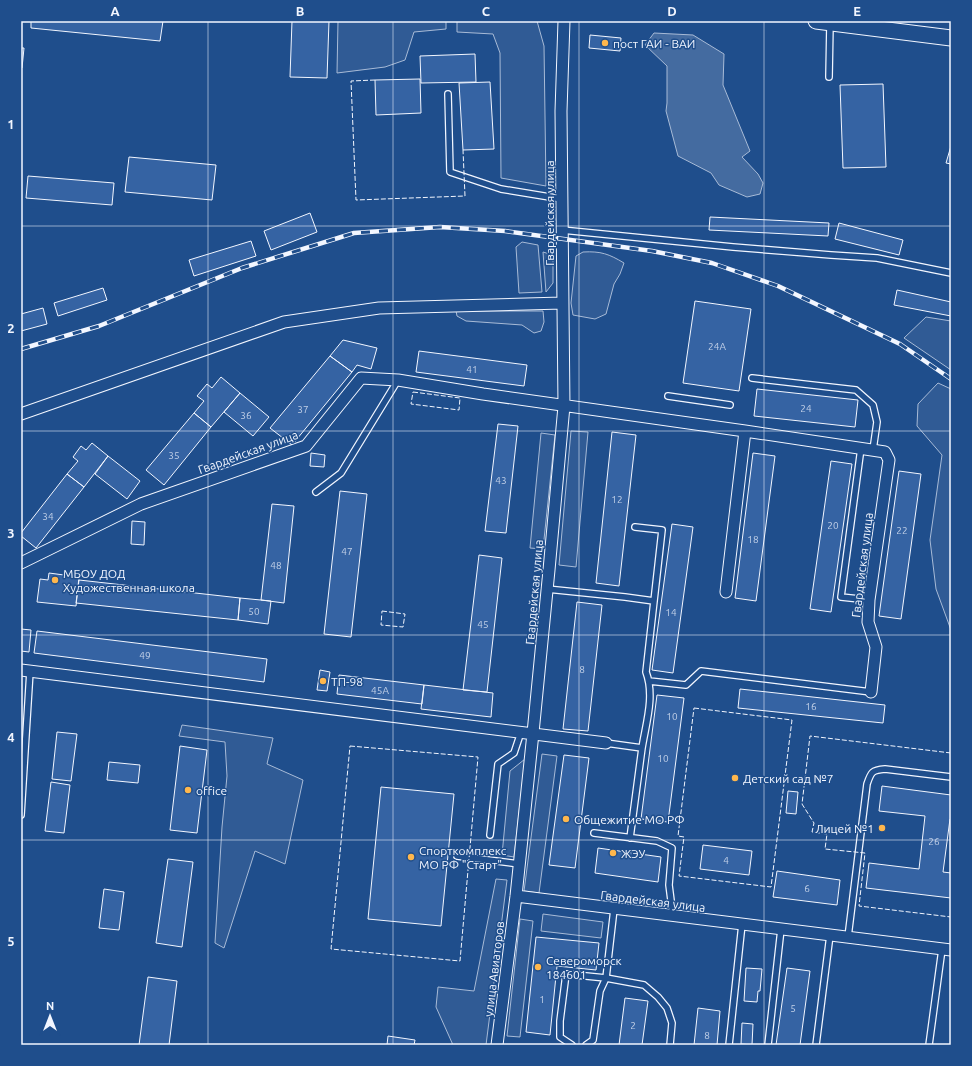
<svg xmlns="http://www.w3.org/2000/svg" width="972" height="1066" viewBox="0 0 972 1066" font-family="Ubuntu,sans-serif">
	<rect width="100%" height="100%" fill="#1f4e8c"/>
	<path fill="#305b95" stroke="#a8bbd7" d="M338 21H446V29L414 32 405 60 385 67 337 73Z
		M457 21H537L544 46 546 186 501 178 500 53 493 34 457 32Z
		M522 242 538 245 542 292 519 293 516 247Z
		M543 252 553 255V283L546 292Z
		M583 252C601 251 609 254 624 263L620 274 614 284 606 314 595 319 573 315 571 303 576 256Z
		M456 311H543L544 322 541 331 534 333 522 325 466 321 457 316Z
		M926 317 951 321V370L904 338Z
		M938 383 951 389V630L936 589 930 540 942 455 917 426 918 404Z
		M571 431 588 432 576 567 559 565Z
		M541 433 555 435 543 549 530 548Z
		M182 725 273 738 267 764 303 780 285 864 255 851 224 948 215 943 222 827 227 776 225 742 179 736Z
		M542 754 557 756 539 893 524 891Z
		M525 759 514 857 502 855 510 771Z
		M496 879 507 880 486 1045H453L436 1007 438 987 474 991Z
		M543 914 603 922 601 938 541 931Z
		M520 919 533 921 520 1037 507 1036Z"/>
	<path fill="#446ba0" stroke="#a8bbd7" d="M654 33 693 35 724 54 723 85 750 151 742 157 758 174 763 183 760 194 747 197 719 185 711 173 678 156 666 111 667 103V66L645 45Z"/>
	<path fill="#3563a3" stroke="#f2f6ff" d="M31 21H163L160 41 31 28Z
		M292 21H329L327 78 290 77Z
		M590 35 621 38 620 51 589 48Z
		M21 48H24L22 68H21Z
		M475 54 476 82 421 83 420 56Z
		M420 79 421 113 376 115 375 80Z
		M490 82 494 149 463 150 459 83Z
		M883 84 886 167 843 168 840 85Z
		M951 146V164L946 163Z
		M129 157 216 165 212 200 125 192Z
		M28 176 114 183 112 205 26 198Z
		M310 213 317 232 271 250 264 231Z
		M710 217 829 223 828 236 709 230Z
		M839 223 903 240 899 255 835 239Z
		M251 241 256 256 194 276 189 260Z
		M103 288 107 300 58 316 54 303Z
		M897 290 951 302V316L894 305Z
		M695 301 751 309 739 391 683 383Z
		M43 308 47 324 21 331V314Z
		M343 340 377 348 371 369 357 365 352 372 330 356Z
		M419 351 527 365 524 386 416 372Z
		M330 356 352 372 292 445 270 428Z
		M221 377 240 393 211 427 194 413 204 401 197 396 207 384 212 388Z
		M757 389 858 400 855 427 754 416Z
		M240 393 269 417 253 436 224 412Z
		M194 413 211 427 164 485 146 470Z
		M498 424 518 426 506 533 485 531Z
		M612 432 636 435 619 586 596 583Z
		M92 443 108 456 84 487 67 474 78 461 73 457 81 446 86 450Z
		M311 453 325 455 324 467 310 466Z
		M753 453 775 456 756 601 735 598Z
		M108 456 140 481 127 499 95 474Z
		M831 461 852 464 831 612 810 609Z
		M899 471 921 474 901 619 879 616Z
		M67 474 84 487 36 548 21 536V533Z
		M340 491 367 494 351 637 324 634Z
		M272 504 294 506 284 603 261 600Z
		M132 521 145 522 144 545 131 544Z
		M672 524 693 527 673 673 652 670Z
		M479 555 502 558 487 692 463 690Z
		M49 573 79 577 76 606 37 602 40 579 48 580Z
		M79 580 240 598 238 620 76 603Z
		M240 598 271 601 268 624 238 620Z
		M577 602 602 605 588 731 563 729Z
		M21 629 31 630 29 652 21 651Z
		M37 631 267 659 264 682 34 653Z
		M320 670 330 672 327 691 317 690Z
		M339 675 424 685 422 704 337 694Z
		M424 685 493 693 491 717 421 709Z
		M740 689 885 705 883 723 738 708Z
		M657 695 684 698 668 822 641 819Z
		M57 732 77 734 71 781 52 779Z
		M180 746 207 750 197 833 170 830Z
		M564 755 589 758 575 868 549 865Z
		M109 762 140 765 138 783 107 780Z
		M51 782 70 785 64 833 45 831Z
		M882 786 951 795V820L950 819 943 872 951 873V898L866 888 869 863 919 869 925 816 879 811Z
		M381 787 454 794 441 926 368 919Z
		M788 791 798 792 796 814 786 813Z
		M703 845 752 851 749 875 700 869Z
		M598 848 661 857 658 882 595 873Z
		M168 859 193 862 182 947 156 943Z
		M777 871 840 880 837 905 773 897Z
		M104 889 124 892 119 930 99 928Z
		M536 937 599 943 596 970 557 966 550 1035 526 1032Z
		M746 968 762 969 760 991H758L757 1002 744 1001Z
		M787 968 810 971 800 1045H776Z
		M148 977 177 981 169 1045H139Z
		M625 998 648 1001 642 1045H619Z
		M698 1008 720 1011 717 1045H694Z
		M742 1023 753 1024 752 1045 741 1044Z
		M388 1036 415 1040 414 1045H387Z"/>
	<g fill="none" stroke-linecap="round" stroke-linejoin="round">
		<defs>
			<path id="lane" d="M829 77 830 23
				M448 94 450 172 501 189 562 199
				M562 230 733 247 831 255 877 258 951 273
				M752 378 856 390 873 405 877 422 873 450
				M668 396 730 405
				M861 448 841 597 869 600
				M316 492 341 473 398 380
				M635 527 662 530 654 601
				M547 589 625 597 654 601 646 672C655 696 646 723 642 748
				M649 681 686 685 701 671 871 692
				M606 743 642 748 630 838
				M21 815 30 671
				M594 833 657 841 672 848 669 885 673 916
				M490 835 498 764 514 753 521 732
				M457 856 519 864
				M614 909 606 978 644 985 658 997 667 1008 672 1023 670 1045
				M848 937 867 784C871 772 872 770 885 769L951 777
				M572 1045 560 1037V1021L566 974 606 978 600 991 593 1040 586 1045
				M729 1045 742 924
				M768 1045 781 929
				M816 1045 830 935
				M929 1045 942 949"/>
			<path id="street" d="M21 414 284 322 379 308 562 303
				M21 563 141 504 306 446 361 378 398 380 483 394 745 431 885 452 889 460 869 600 868 622 876 647 871 692
				M726 592 745 431
				M21 670 606 743
				M516 896 951 950
				M497 1045 516 896 533 733 549 570 564 406 561 111 564 21"/>
			<path id="secondary" d="M816 21 951 38"/>
		</defs>
		<use href="#lane" stroke="#f2f6ff" stroke-width="8"/>
		<use href="#street" stroke="#f2f6ff" stroke-width="13"/>
		<use href="#secondary" stroke="#f2f6ff" stroke-width="17"/>
		<use href="#lane" stroke="#1f4e8c" stroke-width="5.5"/>
		<use href="#street" stroke="#1f4e8c" stroke-width="11"/>
		<use href="#secondary" stroke="#1f4e8c" stroke-width="15"/>
		<defs>
			<path id="rail" d="M21 349 99 326 242 268 354 233 440 227 505 231 652 251 712 263 778 286 900 344 951 379"/>
		</defs>
		<use href="#rail" stroke="#f2f6ff" stroke-width="4.5"/>
		<use href="#rail" stroke="#1f4e8c" stroke-width="3" stroke-dasharray="9" stroke-linecap="butt"/>
		<path stroke="#f2f6ff" stroke-width="1" stroke-dasharray="5 2" stroke-linecap="butt" d="M375 80 351 81 356 200 465 196 463 150
			M413 392 460 398 459 410 411 404Z
			M382 611 405 614 403 627 381 625Z
			M694 708 792 720 771 887 679 876 684 837 678 836Z
			M350 746 478 757 460 961 331 949Z
			M951 753 810 736 802 804 814 823 812 832 827 834 825 849 865 853 859 906 951 917"/>
	</g>
	<path fill="none" stroke="#f2f6ff" stroke-width="1" stroke-opacity="0.55" d="M208 21V1045M393 21V1045M579 21V1045M764 21V1045M21 226H951M21 431H951M21 635H951M21 840H951"/>
	<g fill="#ffb74d" stroke="#1f4e8c" stroke-width="1.5">
		<circle cx="605" cy="43" r="4"/>
		<circle cx="55" cy="580" r="4"/>
		<circle cx="323" cy="681" r="4"/>
		<circle cx="735" cy="778" r="4"/>
		<circle cx="188" cy="790" r="4"/>
		<circle cx="566" cy="819" r="4"/>
		<circle cx="882" cy="828" r="4"/>
		<circle cx="613" cy="853" r="4"/>
		<circle cx="411" cy="857" r="4"/>
		<circle cx="538" cy="967" r="4"/>
	</g>
	<g text-anchor="middle" dominant-baseline="central" stroke-width="3" stroke-linejoin="round" paint-order="stroke">
		<g font-size="10" fill="#c3d1e8">
			<text x="717" y="346">24А</text>
			<text x="472" y="369">41</text>
			<text x="806" y="408">24</text>
			<text x="303" y="409">37</text>
			<text x="246" y="415">36</text>
			<text x="174" y="455">35</text>
			<text x="501" y="480">43</text>
			<text x="617" y="499">12</text>
			<text x="48" y="516">34</text>
			<text x="833" y="525">20</text>
			<text x="902" y="530">22</text>
			<text x="753" y="539">18</text>
			<text x="347" y="551">47</text>
			<text x="276" y="565">48</text>
			<text x="254" y="611">50</text>
			<text x="671" y="612">14</text>
			<text x="483" y="624">45</text>
			<text x="145" y="655">49</text>
			<text x="582" y="669">8</text>
			<text x="380" y="690">45А</text>
			<text x="811" y="706">16</text>
			<text x="672" y="716">10</text>
			<text x="663" y="758">10</text>
			<text x="934" y="841">26</text>
			<text x="726" y="860">4</text>
			<text x="807" y="888">6</text>
			<text x="542" y="999">1</text>
			<text x="793" y="1008">5</text>
			<text x="633" y="1025">2</text>
			<text x="707" y="1035">8</text>
		</g>
		<g font-size="12" fill="#f2f6ff" stroke="#1f4e8c" text-anchor="start">
			<text x="613" y="43">пост ГАИ - ВАИ</text>
			<text x="63" y="573">МБОУ ДОД<tspan x="63" dy="14">Художественная школа</tspan></text>
			<text x="331" y="681">ТП-98</text>
			<text x="743" y="778">Детский сад №7</text>
			<text x="196" y="790">office</text>
			<text x="574" y="819">Общежитие МО РФ</text>
			<text x="874" y="828" text-anchor="end">Лицей №1</text>
			<text x="419" y="850">Спорткомплекс<tspan x="419" dy="14">МО РФ "Старт"</tspan></text>
			<text x="621" y="853">ЖЭУ</text>
			<text x="546" y="960">Североморск<tspan x="546" dy="14">184601</tspan></text>
		</g>
		<g font-size="12" fill="#f2f6ff" stroke="#1f4e8c">
			<text transform="translate(549 213) rotate(-90)">Гвардейская улица</text>
			<text transform="translate(248 452) rotate(-20)">Гвардейская улица</text>
			<text transform="translate(862 565) rotate(-83)">Гвардейская улица</text>
			<text transform="translate(534 592) rotate(-85)">Гвардейская улица</text>
			<text transform="translate(653 901) rotate(7)">Гвардейская улица</text>
			<text transform="translate(494 969) rotate(-83)">улица Авиаторов</text>
		</g>
	</g>
	<rect width="972" height="1066" fill="none" stroke="#1f4e8c" stroke-width="44"/>
	<g transform="translate(50 1016)" stroke="#1f4e8c" stroke-width="3" paint-order="stroke">
	<path d="M0-3L7 15L0 10L-7 15Z" fill="#f2f6ff"/>
	<text y="-6" font-size="11" font-weight="bold" text-anchor="middle" fill="#f2f6ff">N</text>
	</g>
	<rect x="22" y="22" width="928" height="1022" fill="none" stroke="#f2f6ff" stroke-width="1.5"/>
	<g font-size="13" text-anchor="middle" font-weight="bold" fill="#f2f6ff">
		<text x="115" y="16">A</text>
		<text x="300" y="16">B</text>
		<text x="486" y="16">C</text>
		<text x="672" y="16">D</text>
		<text x="857" y="16">E</text>
		<text x="11" y="129">1</text>
		<text x="11" y="333">2</text>
		<text x="11" y="538">3</text>
		<text x="11" y="742">4</text>
		<text x="11" y="946">5</text>
	</g>
</svg>
